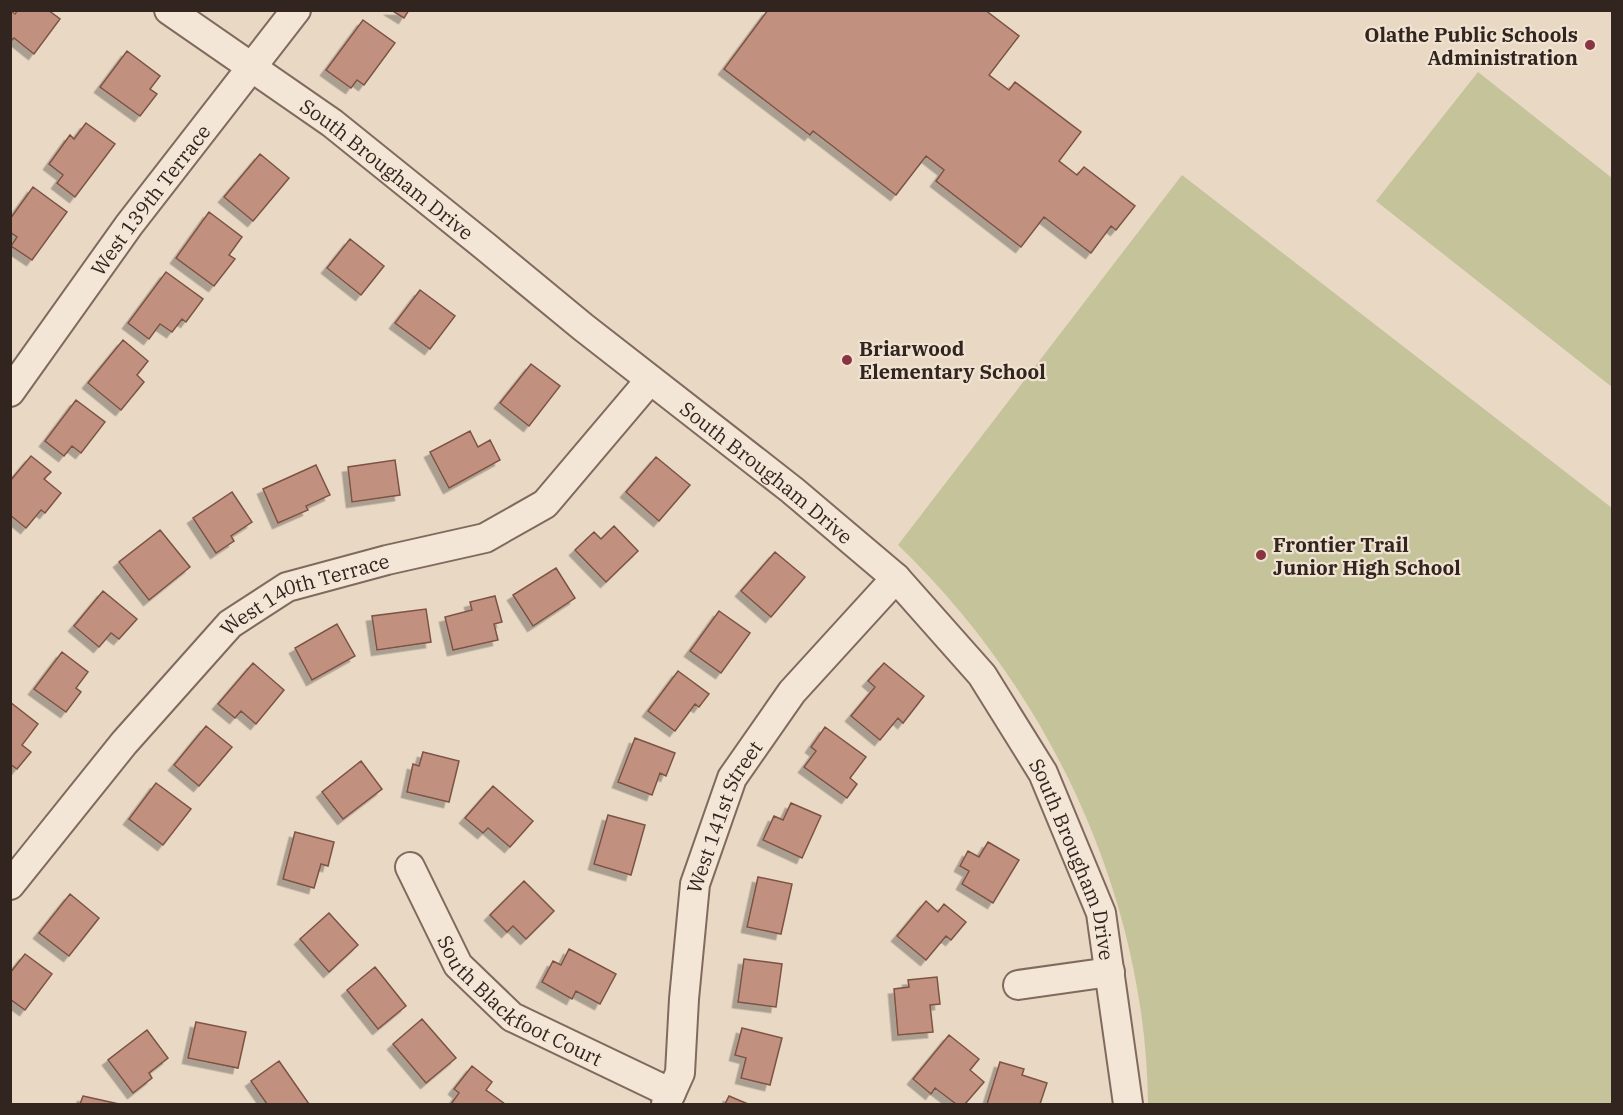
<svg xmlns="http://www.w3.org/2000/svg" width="1623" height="1115" viewBox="0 0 1623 1115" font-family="'IBM Plex Serif',serif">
	<defs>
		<filter id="shadow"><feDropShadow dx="-5.5" dy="5.5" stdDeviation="0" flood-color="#0004"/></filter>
	</defs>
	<rect width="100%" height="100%" fill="#e8d8c4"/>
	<path fill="#c5c399" d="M1478 72 1612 178V387L1376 201Z
		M1182 175 1612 508V1104H1148C1146 895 1048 689 898 545Z"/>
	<path fill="#c2907e" stroke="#7d5345" stroke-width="1.5" filter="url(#shadow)" d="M10 10 15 14 18 10H48L60 19 34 54 14 38 10 42Z
		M391 10H409L404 18Z
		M768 10H985L1019 36 989 75 1009 90 1015 82 1081 132 1059 161 1077 175 1084 167 1135 206 1116 230 1111 226 1091 253 1044 217 1021 247 936 181 944 170 926 156 896 195 813 131 810 135 724 69Z
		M363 20 395 43 364 85 357 80 351 88 326 70Z
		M127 51 160 76 150 89 157 94 140 116 100 87Z
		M86 123 115 144 75 197 57 183 63 175 49 164 70 135 74 139Z
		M260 154 289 178 253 221 224 197Z
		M33 187 67 212 32 260 11 246 17 237 10 232V219Z
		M209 212 242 237 229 255 235 259 214 286 176 258Z
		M350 239 384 266 361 295 327 268Z
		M166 272 203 299 186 322 182 319 172 332 160 324 149 339 128 323Z
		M420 290 455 316 430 349 395 323Z
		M123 340 148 361 137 375 144 382 121 410 88 383Z
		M531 364 560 386 529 426 500 403Z
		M76 400 105 422 81 453 72 446 64 456 45 441Z
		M470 431 478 447 490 440 500 460 449 488 430 452Z
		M31 456 51 472 44 479 61 493 45 513 41 510 26 528 10 515V481Z
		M656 457 690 485 659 521 626 492Z
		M395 460 400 495 352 502 348 467Z
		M316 465 330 495 306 506 308 510 278 523 263 489Z
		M232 492 252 522 231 536 234 541 216 553 193 518Z
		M614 526 638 551 606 582 575 550 594 532 601 539Z
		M160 530 190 567 149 600 119 562Z
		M775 552 805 577 771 617 741 591Z
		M556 568 575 598 533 626 513 595Z
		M103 591 137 619 119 639 111 633 99 647 74 626Z
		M495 596 502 622 494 624 498 640 453 650 445 617 472 610 470 602Z
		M426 609 431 642 377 650 372 616Z
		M719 611 750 633 721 673 690 651Z
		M337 624 355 656 312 680 295 648Z
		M62 652 88 672 76 688 81 692 66 712 34 689Z
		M253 663 284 690 256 724 241 711 235 718 218 704Z
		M884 663 924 696 903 723 898 718 880 740 851 716 875 687 868 681Z
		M678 671 709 694 699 707 695 704 675 731 648 711Z
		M10 702 38 724 22 745 31 752 17 769 10 764Z
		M206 726 232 747 199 786 174 765Z
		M825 727 866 757 850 778 857 784 847 798 804 767 816 751 811 747Z
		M635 738 675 753 666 776 660 773 652 795 618 782Z
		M423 752 459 761 449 802 407 792 413 764 419 766Z
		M361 761 382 789 343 819 322 792Z
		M156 783 191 809 163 845 129 819Z
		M493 786 533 821 510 847 488 828 483 833 465 818Z
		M791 803 821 816 802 858 763 840 774 816 783 820Z
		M608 815 645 825 631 875 594 864Z
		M295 832 334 842 328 866 321 864 314 888 283 879Z
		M988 842 1019 860 993 903 962 884 969 871 960 866 968 851 979 857Z
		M758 877 792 884 781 934 747 927Z
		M524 881 554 911 526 939 513 926 507 932 490 915Z
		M70 894 99 918 69 956 39 933Z
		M926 901 938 912 944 904 966 922 951 940 946 936 926 960 897 936Z
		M329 913 358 945 329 972 300 939Z
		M569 949 616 974 600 1004 576 991 572 999 542 982 553 961 561 965Z
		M25 954 52 974 25 1010 10 999V973Z
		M744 959 782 964 776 1007 738 1002Z
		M375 967 406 1006 378 1029 347 990Z
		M937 977 940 1004 930 1005 933 1032 898 1035 894 989 909 987 908 980Z
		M422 1019 456 1058 426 1083 393 1044Z
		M196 1022 246 1032 238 1068 188 1058Z
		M742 1028 782 1038 770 1085 741 1078 746 1058 735 1055Z
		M147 1030 168 1058 149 1073 152 1078 133 1093 108 1060Z
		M949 1035 979 1059 970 1070 984 1082 965 1104H956L935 1088 931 1094 913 1079Z
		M279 1061 309 1104H267L251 1081Z
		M1000 1062 1024 1069 1022 1075 1047 1083 1040 1104H987Z
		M472 1066 492 1082 486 1090 505 1104H451L459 1093 454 1089Z
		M83 1096 119 1104H80Z
		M729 1096 748 1104H725Z"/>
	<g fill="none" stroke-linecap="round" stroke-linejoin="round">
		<defs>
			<g id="minor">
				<path id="s1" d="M169 10 332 123 486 247 583 327 792 490 896 578 982 675 1043 773 1101 913 1128 1104"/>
				<path id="s2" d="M10 392 129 225 296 10"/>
				<path id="s3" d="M410 867 458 965 512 1017 671 1093"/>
				<path id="s4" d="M10 885 124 743 230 624 287 587 387 560 485 538 545 504 650 380"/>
				<path d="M1018 985 1110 972"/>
				<path id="s5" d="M666 1104 680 1073 684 999 695 884 732 778 792 692 896 578"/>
			</g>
		</defs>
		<use href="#minor" stroke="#806a5d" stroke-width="32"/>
		<use href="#minor" stroke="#f4e6d6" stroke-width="28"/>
	</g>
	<g fill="#883441" stroke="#f0e3d2" stroke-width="2">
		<circle cx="1590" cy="45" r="6"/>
		<circle cx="847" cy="360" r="6"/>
		<circle cx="1261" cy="555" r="6"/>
	</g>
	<g text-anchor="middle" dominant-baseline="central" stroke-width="4.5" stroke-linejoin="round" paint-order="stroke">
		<g font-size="20" font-weight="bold" fill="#32251f" stroke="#f0e3d2" text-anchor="start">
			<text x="1578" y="34" text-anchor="end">Olathe Public Schools<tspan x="1578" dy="23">Administration</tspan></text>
			<text x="859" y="348">Briarwood<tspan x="859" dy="23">Elementary School</tspan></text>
			<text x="1273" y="544">Frontier Trail<tspan x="1273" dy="23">Junior High School</tspan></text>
		</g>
		<g font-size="20" fill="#32251f" stroke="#f0e3d2">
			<text stroke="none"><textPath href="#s1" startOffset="270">South Brougham Drive</textPath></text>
			<text stroke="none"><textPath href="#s2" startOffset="238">West 139th Terrace</textPath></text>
			<text stroke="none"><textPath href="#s1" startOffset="756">South Brougham Drive</textPath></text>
			<text stroke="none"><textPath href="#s4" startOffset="423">West 140th Terrace</textPath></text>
			<text stroke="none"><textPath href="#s5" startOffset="297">West 141st Street</textPath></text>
			<text stroke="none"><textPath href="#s1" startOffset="1260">South Brougham Drive</textPath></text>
			<text stroke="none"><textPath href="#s3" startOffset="180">South Blackfoot Court</textPath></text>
		</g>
	</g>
	<rect width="1623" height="1115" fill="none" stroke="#32251f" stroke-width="24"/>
</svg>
